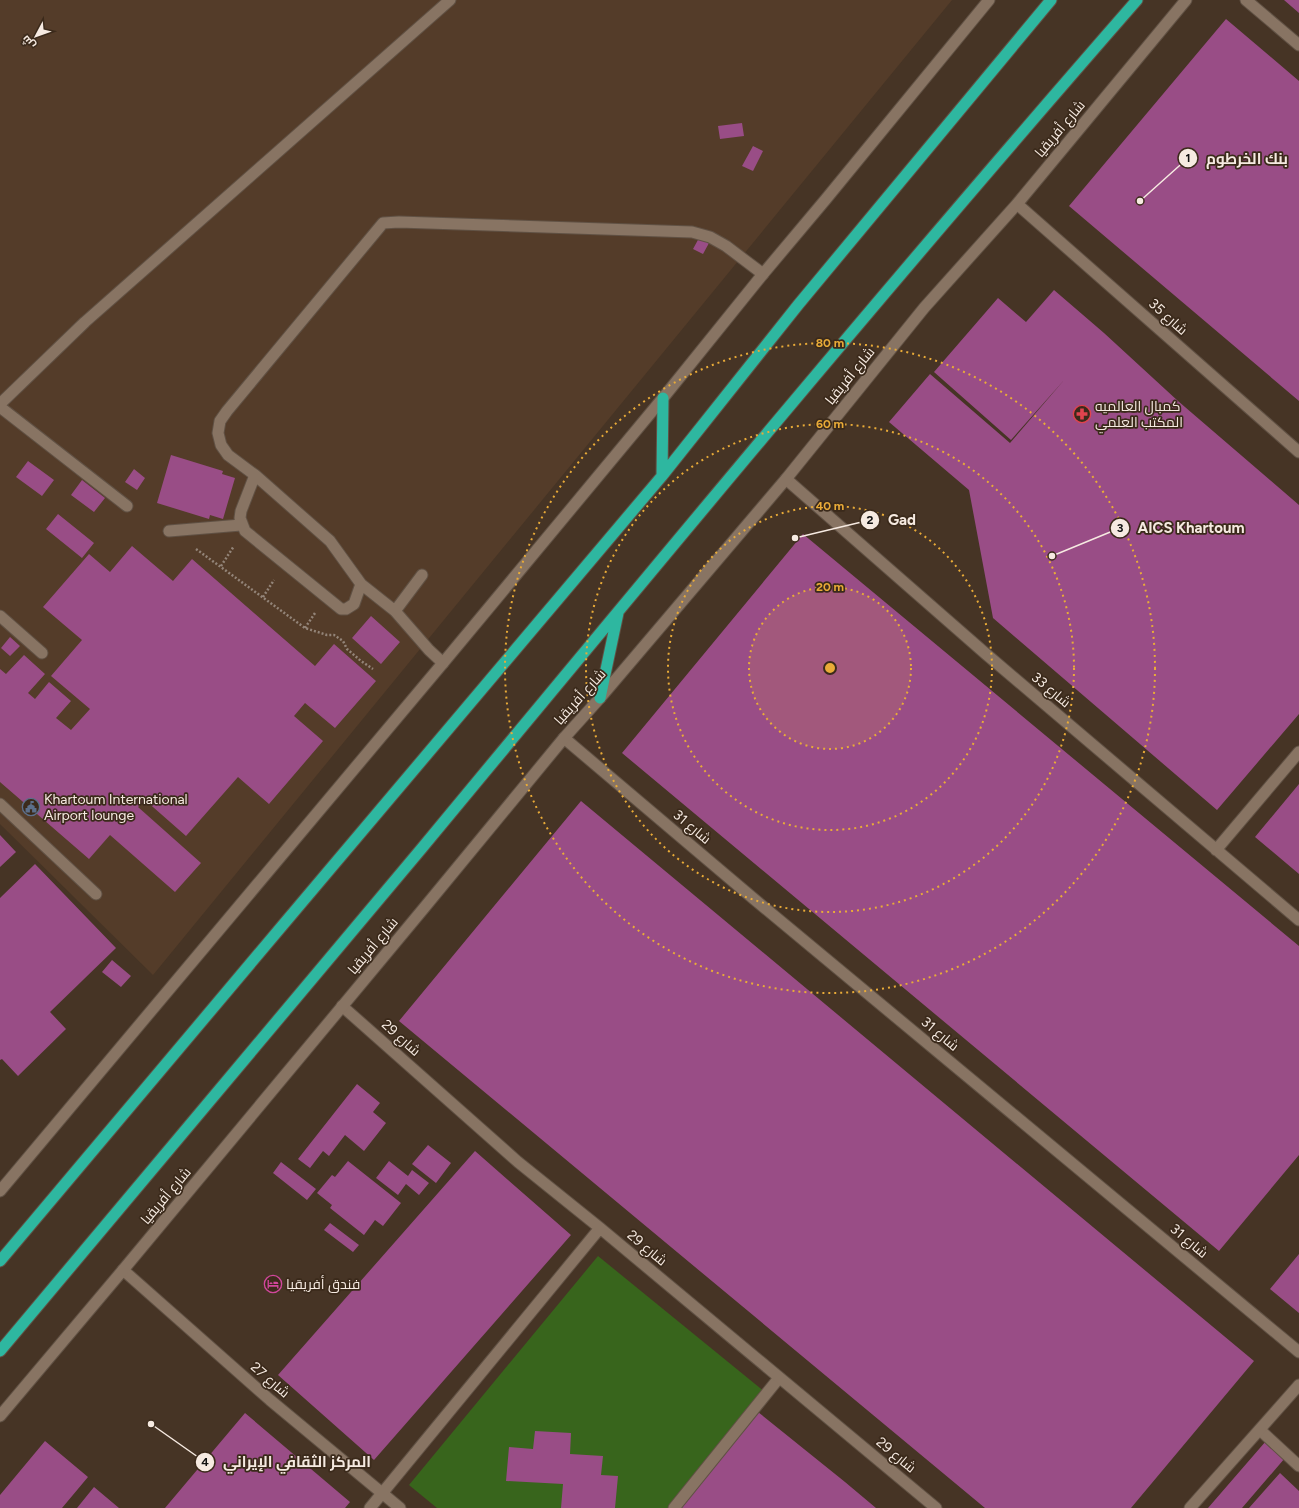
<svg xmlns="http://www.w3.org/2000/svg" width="1299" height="1508" viewBox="0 0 1299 1508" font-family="Figtree,Cairo,sans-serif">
	<rect width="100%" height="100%" fill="#463425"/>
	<path fill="#543c29" d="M0 0H952L153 975 0 824Z"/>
	<path fill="#38651c" d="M598 1256 765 1392 669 1508H437L409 1485Z"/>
	<path fill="#994d86" d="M1284 0H1299V13Z
		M1226 19 1299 81V401L1069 206Z
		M742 123 744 136 720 139 718 126Z
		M753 146 763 151 753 171 742 166Z
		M699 238 709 243 703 254 693 249Z
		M1054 290 1104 333 1178 401 1299 505V714L1217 810 993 618 969 490 889 422 930 374 1010 443 1065 379 1011 440 934 372 998 298 1026 322Z
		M171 455 223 471 222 474 235 478 223 519 210 515 209 519 157 503Z
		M28 461 54 480 42 496 16 477Z
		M134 469 145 478 137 490 125 482Z
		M82 480 105 498 94 512 71 495Z
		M58 514 94 543 82 558 46 529Z
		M803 534 1299 946V1155L1219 1251 622 753Z
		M132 546 173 581 192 559 315 666 334 644 376 681 335 728 305 703 294 716 323 741 269 804 238 777 186 836 145 800 138 807 201 863 175 892 110 835 89 859 0 782V669L6 674 24 655 45 674 28 693 35 699 49 682 71 701 56 718 71 730 90 709 51 676 82 640 43 607 89 554 110 572Z
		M371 616 400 642 381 664 352 638Z
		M10 637 20 646 10 656 1 648Z
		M1299 784V874L1255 837Z
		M581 801 1254 1361 1131 1508H985L399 1021Z
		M0 835 16 852 0 867Z
		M35 864 116 948 50 1012 66 1029 18 1076 2 1059 0 1060V898Z
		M112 960 131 976 121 987 102 972Z
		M357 1084 380 1103 373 1112 386 1123 364 1151 345 1135 329 1156 323 1151 310 1168 298 1159Z
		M428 1145 451 1163 436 1183 412 1164Z
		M475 1151 571 1235 374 1460 278 1375Z
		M348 1161 401 1203 383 1226 375 1220 364 1235 330 1208 332 1205 317 1193 332 1175 335 1177Z
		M389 1161 408 1176 412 1170 429 1183 419 1195 406 1184 398 1195 376 1178Z
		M281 1162 316 1189 307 1200 273 1173Z
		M330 1223 359 1245 353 1252 324 1230Z
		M1299 1254V1313L1270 1289Z
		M758 1412 845 1482 876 1508H680Z
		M245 1413 350 1502 345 1508H165Z
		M535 1431 571 1433 570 1454 603 1456 601 1475 618 1476 615 1508H561L563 1484 506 1481 509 1447 533 1449Z
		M45 1441 88 1477 62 1508H0V1495Z
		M1266 1441 1285 1458 1242 1508H1208Z
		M1280 1473 1299 1491V1508H1249Z
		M94 1487 119 1508H77Z"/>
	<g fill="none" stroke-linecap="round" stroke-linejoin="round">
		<defs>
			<path id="service" d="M0 404 85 322 450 0
				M0 407 127 506
				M255 475 241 511 240 518 245 531 341 609H346L354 604 361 584
				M169 531 241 525
				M395 611 422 575
				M0 616 42 653
				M443 663 429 650 395 611 361 584 330 541 255 475 228 455 221 445 218 433 220 421 227 411 383 223 399 222 692 232 710 237 726 246 763 274
				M0 804 96 894
				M1260 1430 1299 1466
				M674 1508 779 1378"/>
			<path id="minor" d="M1246 0 1299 45
				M786 479 986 654 1299 920
				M564 738 754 899 1299 1352
				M1216 850 1299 752
				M342 1006 518 1162 600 1228 936 1508
				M123 1270 270 1400 400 1508
				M370 1508 600 1228
				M1190 1508 1299 1385"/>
			<path id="tertiary" d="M1017 204 1299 452
				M0 1191 443 663 663 398 763 274 826 199 989 0
				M0 1416 123 1270 424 908 564 738 600 698 786 479 924 308 1017 204 1186 0"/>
			<path id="trunk" d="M662 476 663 398
				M600 698 618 613
				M0 1261 282 926 662 476 798 305 1051 0
				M0 1351C140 1183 282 1016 422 848 658 563 894 278 1137 0"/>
		</defs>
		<use href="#service" stroke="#605144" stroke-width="13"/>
		<use href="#minor" stroke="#605144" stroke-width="13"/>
		<use href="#tertiary" stroke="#605144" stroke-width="13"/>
		<use href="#trunk" stroke="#605144" stroke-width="13"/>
		<path stroke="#938478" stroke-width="2.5" stroke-dasharray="2 2" stroke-linecap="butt" d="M196 549 305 628 327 635H334L343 641 347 649 361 661 373 669
			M221 566 234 546
			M263 597 274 580
			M305 628 315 613"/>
		<use href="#service" stroke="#887463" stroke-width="11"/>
		<use href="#minor" stroke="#887463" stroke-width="11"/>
		<use href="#tertiary" stroke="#887463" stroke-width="11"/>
		<use href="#trunk" stroke="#2eb7a0" stroke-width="11"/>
	</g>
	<circle cx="830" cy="668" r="81" fill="#e9ab38" fill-opacity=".12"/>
	<g fill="none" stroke="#e9ab38" stroke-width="2" stroke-dasharray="2 4">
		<circle cx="830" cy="668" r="81"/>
		<circle cx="830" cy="668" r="162"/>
		<circle cx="830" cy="668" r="244"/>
		<circle cx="830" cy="668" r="325"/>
	</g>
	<defs>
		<symbol id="pharmacy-ring" viewBox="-11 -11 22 22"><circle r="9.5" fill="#3b2a1b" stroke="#e0444e" stroke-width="1.5"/><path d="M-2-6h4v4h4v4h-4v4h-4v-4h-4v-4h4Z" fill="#e0444e"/></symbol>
		<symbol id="civic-ring" viewBox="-11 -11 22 22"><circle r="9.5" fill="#3b2a1b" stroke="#5c6f8a" stroke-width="1.5"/><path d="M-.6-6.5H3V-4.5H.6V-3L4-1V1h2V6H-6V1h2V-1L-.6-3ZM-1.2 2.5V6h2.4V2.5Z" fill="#5c6f8a"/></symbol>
		<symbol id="hotel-ring" viewBox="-11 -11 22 22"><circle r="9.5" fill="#3b2a1b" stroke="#d1479c" stroke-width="1.5"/><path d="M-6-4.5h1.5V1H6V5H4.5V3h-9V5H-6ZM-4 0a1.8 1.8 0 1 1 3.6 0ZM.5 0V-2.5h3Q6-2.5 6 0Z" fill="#d1479c"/></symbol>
	</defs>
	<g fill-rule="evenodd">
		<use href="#pharmacy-ring" x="1072" y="404" width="20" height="20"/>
		<use href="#civic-ring" x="21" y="797" width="20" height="20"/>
		<use href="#hotel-ring" x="263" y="1274" width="20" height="20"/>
	</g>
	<g text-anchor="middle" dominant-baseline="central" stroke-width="3.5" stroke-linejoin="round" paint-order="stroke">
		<g font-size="14" fill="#f6eae1" stroke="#3b2a1b">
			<text transform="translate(1060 129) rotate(-50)">شارع أفريقيا</text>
			<text transform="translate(1168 317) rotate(42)">شارع 35</text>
			<text transform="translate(850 376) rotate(-51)">شارع أفريقيا</text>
			<text transform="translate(1051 690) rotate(40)">شارع 33</text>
			<text transform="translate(580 697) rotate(-48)">شارع أفريقيا</text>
			<text transform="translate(692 827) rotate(40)">شارع 31</text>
			<text transform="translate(373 946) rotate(-50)">شارع أفريقيا</text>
			<text transform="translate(940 1034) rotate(40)">شارع 31</text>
			<text transform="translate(401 1038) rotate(42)">شارع 29</text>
			<text transform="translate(166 1196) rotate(-50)">شارع أفريقيا</text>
			<text transform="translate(1189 1241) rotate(40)">شارع 31</text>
			<text transform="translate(647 1248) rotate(40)">شارع 29</text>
			<text transform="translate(270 1380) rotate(41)">شارع 27</text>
			<text transform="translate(896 1455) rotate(40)">شارع 29</text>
		</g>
		<g font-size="14" fill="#f6eae1" stroke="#3b2a1b" text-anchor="start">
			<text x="1095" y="406">كمبال العالميه<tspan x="1095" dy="16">المكتب العلمي</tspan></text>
			<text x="44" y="799">Khartoum International<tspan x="44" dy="16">Airport lounge</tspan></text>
			<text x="286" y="1284">فندق أفريقيا</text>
		</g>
	</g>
	<circle cx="830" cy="668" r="6" fill="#e9ab38" stroke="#3b2a1b" stroke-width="2"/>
	<g font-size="12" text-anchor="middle" font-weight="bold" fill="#e9ab38" stroke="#3b2a1b" stroke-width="3.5" stroke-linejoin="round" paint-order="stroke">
		<text x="830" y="347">80 m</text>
		<text x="830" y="428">60 m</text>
		<text x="830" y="510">40 m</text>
		<text x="830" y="591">20 m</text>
	</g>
	<path fill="none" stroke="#f6eae1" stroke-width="1.5" d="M1140 201L1188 158M795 538L870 520M1052 556L1120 528M151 1424L205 1462"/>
	<g fill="#f6eae1" stroke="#3b2a1b" stroke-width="1.5">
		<circle cx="1140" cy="201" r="4"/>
		<circle cx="795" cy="538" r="4"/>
		<circle cx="1052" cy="556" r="4"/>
		<circle cx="151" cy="1424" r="4"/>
		<circle cx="1188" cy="158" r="10"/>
		<circle cx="870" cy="520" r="10"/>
		<circle cx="1120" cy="528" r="10"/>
		<circle cx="205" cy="1462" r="10"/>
	</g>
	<g font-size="12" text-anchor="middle" font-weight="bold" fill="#111">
		<text x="1188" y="162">1</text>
		<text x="870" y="524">2</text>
		<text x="1120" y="532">3</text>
		<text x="205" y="1466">4</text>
	</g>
	<g font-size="15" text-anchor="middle" font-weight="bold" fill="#f6eae1" stroke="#3b2a1b" stroke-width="3.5" stroke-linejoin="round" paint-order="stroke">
		<text x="1247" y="164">بنك الخرطوم</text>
		<text x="902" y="525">Gad</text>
		<text x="1191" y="533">AICS Khartoum</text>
		<text x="297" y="1467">المركز الثقافي الإيراني</text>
	</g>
	<g transform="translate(36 36) rotate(229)" stroke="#3b2a1b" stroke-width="3" paint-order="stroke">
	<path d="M0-3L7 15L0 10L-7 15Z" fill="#f6eae1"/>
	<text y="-6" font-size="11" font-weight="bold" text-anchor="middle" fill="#f6eae1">ش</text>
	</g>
</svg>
